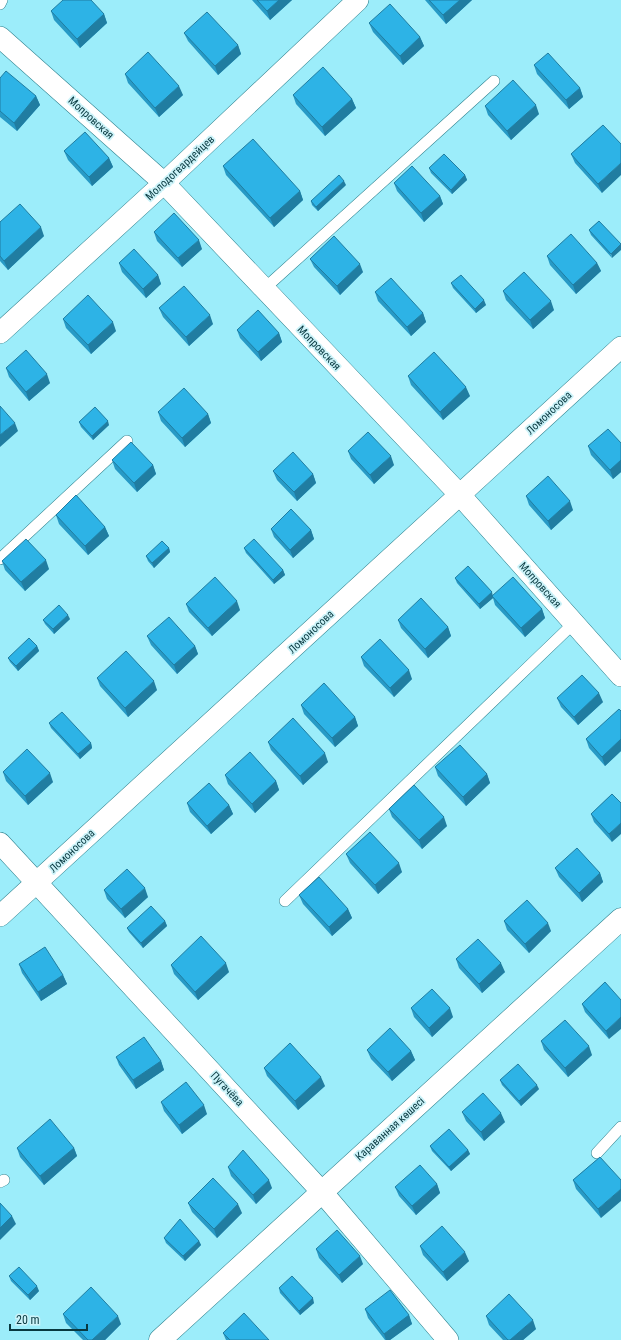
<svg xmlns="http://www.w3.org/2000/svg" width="621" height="1340" viewBox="0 0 621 1340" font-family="'Roboto Condensed',sans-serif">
	<rect width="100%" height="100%" fill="#9cedfa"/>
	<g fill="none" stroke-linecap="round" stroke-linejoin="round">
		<defs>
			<path id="service" d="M0 4 2 0
				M264 289 494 81
				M0 559 127 441
				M285 901 574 623
				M597 1153 621 1127
				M0 1182 4 1180"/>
			<path id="minor" d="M0 37 164 183 460 495 621 676
				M0 333 164 183 358 0
				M0 843 322 1192 448 1340
				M0 916 621 347"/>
			<path id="secondary" d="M160 1340 621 919"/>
		</defs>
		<use href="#service" stroke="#2f828f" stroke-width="12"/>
		<use href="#minor" stroke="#2f828f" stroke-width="22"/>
		<use href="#secondary" stroke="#2f828f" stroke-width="23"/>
		<use href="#service" stroke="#fff" stroke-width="11"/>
		<use href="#minor" stroke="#fff" stroke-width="21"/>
		<use href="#secondary" stroke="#fff" stroke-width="22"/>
	</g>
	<path fill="#279ac6" d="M252 0H292L270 20Z
		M425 0H472L446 24Z
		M51 11 104 14 107 23 80 48 54 20Z
		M369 23 420 37 424 46 403 65 373 32Z
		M184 33 238 45 241 54 218 75 188 41Z
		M534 65 580 88 583 97 569 109 537 74Z
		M125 74 183 95 159 117 128 83Z
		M0 78 36 96 40 105 17 131 0 117Z
		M293 95 352 99 356 108 325 136 296 104Z
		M485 106 539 114 511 140 488 115Z
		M603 125 602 193 575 163 571 154Z
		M64 151 109 158 113 167 92 186 68 160Z
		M223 166 300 191 303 200 274 227 226 175Z
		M429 168 465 175 467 180 452 194 431 173Z
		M394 183 440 196 443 204 424 222 397 191Z
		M346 185 318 211 312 205 311 201Z
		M599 221 612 258 591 235 589 230Z
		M0 222 44 236 8 270 0 261Z
		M154 232 202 249 182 267 157 241Z
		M547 256 597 263 601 271 576 294 550 265Z
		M310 259 363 272 340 295 314 267Z
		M119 263 158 275 161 284 146 298 122 272Z
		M451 283 486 305 476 313 453 288Z
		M503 291 554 310 533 329 506 300Z
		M375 292 423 313 426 322 411 336 378 301Z
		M159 308 213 324 189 346 163 317Z
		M63 319 116 331 91 354 66 328Z
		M237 330 279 333 282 342 261 361 240 338Z
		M6 368 50 383 29 401 9 377Z
		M408 376 470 396 443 420 411 385Z
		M158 412 208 414 211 423 185 447 161 421Z
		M79 422 109 425 93 440 81 427Z
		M621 443V472L613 479 591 455 588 446Z
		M348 451 394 465 374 484 351 459Z
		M112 460 153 465 156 474 137 492 115 469Z
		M273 471 313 474 316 483 297 501 277 480Z
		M526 496 573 510 551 530 529 505Z
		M56 515 105 527 109 536 88 555 59 524Z
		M271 529 311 530 314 539 293 558 274 537Z
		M169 548 170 552 154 568 148 561 146 556Z
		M244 548 283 570 285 575 274 584 246 553Z
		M2 561 49 569 25 591 5 570Z
		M455 578 493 595 542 609 545 618 525 637 495 605 493 598 480 609 457 583Z
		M186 604 240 610 212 636 189 612Z
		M70 619 54 634 45 624 43 620Z
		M398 620 448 627 451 636 428 658 401 628Z
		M147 636 195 646 198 654 177 674 151 645Z
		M37 646 39 651 18 671 10 662 8 658Z
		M361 657 412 679 394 697 364 666Z
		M97 678 157 690 128 717 100 686Z
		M557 698 603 702 578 725 561 707Z
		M301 705 355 717 358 726 335 747 304 714Z
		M621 711V751L605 766 589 748 586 739Z
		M49 723 91 743 92 748 80 759 51 728Z
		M268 742 328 762 303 785 271 750Z
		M435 767 487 774 490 783 466 806 438 776Z
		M3 772 53 782 28 805 6 781Z
		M225 775 276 781 279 790 255 813 228 784Z
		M612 794V842L594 822 591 814Z
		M187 803 229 805 233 814 211 834 190 812Z
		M389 809 447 826 422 849 392 817Z
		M346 854 402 872 378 894 350 863Z
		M555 868 600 873 603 882 582 902 559 877Z
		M104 890 148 897 125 918 107 899Z
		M299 895 348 909 352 918 332 936 303 904Z
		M165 921 167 926 143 948 129 932 127 928Z
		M504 921 551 931 529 953 507 930Z
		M456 959 505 972 482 993 459 968Z
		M19 964 63 975 67 984 41 1001 22 973Z
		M171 965 229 972 198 1000 174 974Z
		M605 982 609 1039 585 1012 582 1004Z
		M411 1008 453 1017 432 1037 414 1017Z
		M541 1041 592 1055 568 1077 544 1050Z
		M367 1050 411 1051 415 1060 392 1081 371 1059Z
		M116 1057 161 1061 164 1070 136 1089 119 1065Z
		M264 1068 325 1086 298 1110 267 1076Z
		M500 1080 539 1089 521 1106 502 1085Z
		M161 1102 207 1114 182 1134 164 1111Z
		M462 1112 505 1122 484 1141 466 1121Z
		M430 1146 468 1150 470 1154 451 1171 432 1151Z
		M17 1148H74L77 1156 44 1185 20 1157Z
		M600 1157 601 1218 576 1189 573 1180Z
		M228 1167 272 1188 256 1204 231 1176Z
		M437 1184 440 1193 416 1215 399 1196 395 1187Z
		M188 1203 242 1213 217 1238 192 1212Z
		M164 1238 199 1241 201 1245 185 1261 166 1243Z
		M420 1246 469 1261 447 1281 423 1255Z
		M316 1249 363 1264 342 1283 319 1258Z
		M9 1276 39 1291 30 1300 11 1281Z
		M279 1288 314 1303 300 1315 280 1293Z
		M365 1309 409 1315 412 1324 390 1340H385L368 1318Z
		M63 1314 121 1324 105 1340H83L66 1323Z
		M486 1316 536 1329 523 1340H503L489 1325Z
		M223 1333 269 1340H226Z"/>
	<path fill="#207da1" d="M279 0H292L270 20 267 11Z
		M460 0H472L446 24 443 15Z
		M104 14 107 23 80 48 77 39Z
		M420 37 424 46 403 65 400 56Z
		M238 45 241 54 218 75 215 66Z
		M179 86 183 95 159 117 155 108Z
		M580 88 583 97 569 109 566 100Z
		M36 96 40 105 17 131 14 123Z
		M352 99 356 108 325 136 322 127Z
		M536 105 539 114 511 140 507 131Z
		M109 158 113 167 92 186 89 177Z
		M621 163V175L602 193 598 184Z
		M465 175 467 180 452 194 451 190Z
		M344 181 346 185 318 211 316 207Z
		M300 191 303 200 274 227 270 218Z
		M440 196 443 204 424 222 421 213Z
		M41 227 44 236 8 270 4 261Z
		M199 240 202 249 182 267 178 258Z
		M621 244V250L612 258 611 254Z
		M597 263 601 271 576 294 573 285Z
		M360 264 363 272 340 295 337 286Z
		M158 275 161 284 146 298 143 289Z
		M484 300 486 305 476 313 475 309Z
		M551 301 554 310 533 329 530 320Z
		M423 313 426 322 411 336 407 327Z
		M210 315 213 324 189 346 186 337Z
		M113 322 116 331 91 354 88 345Z
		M279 333 282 342 261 361 258 352Z
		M47 374 50 383 29 401 26 392Z
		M466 387 470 396 443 420 440 412Z
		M208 414 211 423 185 447 182 438Z
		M108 421 109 425 93 440 92 436Z
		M15 423 18 431 0 447V435Z
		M391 456 394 465 374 484 370 475Z
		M621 460V472L613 479 610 470Z
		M153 465 156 474 137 492 134 483Z
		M313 474 316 483 297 501 294 492Z
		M570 501 573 510 551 530 548 521Z
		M105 527 109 536 88 555 85 546Z
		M311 530 314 539 293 558 290 550Z
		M169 548 170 552 154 568 152 563Z
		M46 560 49 569 25 591 21 582Z
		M283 570 285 575 274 584 273 580Z
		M492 592 493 597 492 596 493 598 480 609 479 604Z
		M237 601 240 610 212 636 208 628Z
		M542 609 545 618 525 637 521 628Z
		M68 615 70 619 54 634 53 629Z
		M448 627 451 636 428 658 425 649Z
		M37 646 39 651 18 671 16 666Z
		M195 646 198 654 177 674 174 665Z
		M409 670 412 679 394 697 390 688Z
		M154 681 157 690 128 717 125 708Z
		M599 693 603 702 578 725 574 717Z
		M355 717 358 726 335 747 332 738Z
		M621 739V751L605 766 602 757Z
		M91 743 92 748 80 759 78 754Z
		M325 753 328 762 303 785 300 776Z
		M50 773 53 782 28 805 25 796Z
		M487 774 490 783 466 806 463 797Z
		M276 781 279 790 255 813 252 804Z
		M229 805 233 814 211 834 207 826Z
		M444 817 447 826 422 849 419 840Z
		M621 823V834L612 842 609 834Z
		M399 863 402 872 378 894 375 885Z
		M600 873 603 882 582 902 579 893Z
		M145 888 148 897 125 918 121 909Z
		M348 909 352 918 332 936 329 927Z
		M165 921 167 926 143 948 141 943Z
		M548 923 551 931 529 953 525 944Z
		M226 963 229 972 198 1000 195 992Z
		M501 963 505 972 482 993 479 984Z
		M63 975 67 984 41 1001 38 992Z
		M450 1008 453 1017 432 1037 429 1028Z
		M621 1017V1029L609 1039 606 1031Z
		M589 1046 592 1055 568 1077 565 1068Z
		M411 1051 415 1060 392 1081 388 1072Z
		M161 1061 164 1070 136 1089 133 1080Z
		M321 1077 325 1086 298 1110 295 1101Z
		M537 1085 539 1089 521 1106 519 1101Z
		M204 1105 207 1114 182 1134 179 1125Z
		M501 1113 505 1122 484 1141 481 1132Z
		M74 1148 77 1156 44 1185 40 1176Z
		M468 1150 470 1154 451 1171 449 1167Z
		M269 1180 272 1188 256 1204 253 1195Z
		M437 1184 440 1193 416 1215 412 1206Z
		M621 1189V1201L601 1218 598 1209Z
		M238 1204 242 1213 217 1238 214 1229Z
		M12 1216 16 1224 0 1240V1228Z
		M199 1241 201 1245 185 1261 183 1256Z
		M465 1252 469 1261 447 1281 443 1272Z
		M360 1256 363 1264 342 1283 339 1275Z
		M37 1286 39 1291 30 1300 28 1295Z
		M313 1298 314 1303 300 1315 299 1311Z
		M409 1315 412 1324 390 1340H386L384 1334Z
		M118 1316 121 1324 105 1340H92Z
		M533 1320 536 1329 523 1340H510Z"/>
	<path fill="#2db3e6" stroke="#207da1" d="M63 0H91L104 14 77 39 51 11Z
		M257 0H279L267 11Z
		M429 0H460L443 15Z
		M390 4 420 37 400 56 369 23Z
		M207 12 238 45 215 66 184 33Z
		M148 52 179 86 155 108 125 74Z
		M548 53 580 88 566 100 534 65Z
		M323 67 352 99 322 127 293 95Z
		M6 71 36 96 14 123 0 111V78Z
		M513 80 536 105 507 131 485 106Z
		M603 125 621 144V163L598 184 571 154Z
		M85 132 109 158 89 177 64 151Z
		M253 139 300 191 270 218 223 166Z
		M444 154 465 175 451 190 429 168Z
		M412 166 440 196 421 213 394 183Z
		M339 175 344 181 316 207 311 201Z
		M20 204 41 227 4 261 0 256V222Z
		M174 213 199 240 178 258 154 232Z
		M599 221 621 244 611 254 589 230Z
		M571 234 597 263 573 285 547 256Z
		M334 236 360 264 337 286 310 259Z
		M134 249 158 275 143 289 119 263Z
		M524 272 551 301 530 320 503 291Z
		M461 275 484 300 475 309 451 283Z
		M391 278 423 313 407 327 375 292Z
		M184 286 210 315 186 337 159 308Z
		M88 295 113 322 88 345 63 319Z
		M258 310 279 333 258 352 237 330Z
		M26 350 47 374 26 392 6 368Z
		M434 352 466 387 440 412 408 376Z
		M184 388 208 414 182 438 158 412Z
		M0 406 15 423 0 435Z
		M95 407 108 421 92 436 79 422Z
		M608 429 621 443V460L610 470 588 446Z
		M368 432 391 456 370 475 348 451Z
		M131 442 153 465 134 483 112 460Z
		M293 452 313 474 294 492 273 471Z
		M548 476 570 501 548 521 526 496Z
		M76 495 105 527 85 546 56 515Z
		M291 509 311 530 290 550 271 529Z
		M26 539 46 560 21 582 2 561Z
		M254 539 283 570 273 580 244 548Z
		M162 541 169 548 152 563 146 556Z
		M468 566 492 592 479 604 455 578Z
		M215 577 237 601 208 628 186 604Z
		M513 577 542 609 521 628 492 596Z
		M421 598 448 627 425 649 398 620Z
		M59 605 68 615 53 629 43 620Z
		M169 617 195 646 174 665 147 636Z
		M29 638 37 646 16 666 8 658Z
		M380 639 409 670 390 688 361 657Z
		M126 651 154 681 125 708 97 678Z
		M582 675 599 693 574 717 557 698Z
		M324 683 355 717 332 738 301 705Z
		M619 709 621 711V739L602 757 586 739Z
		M62 712 91 743 78 754 49 723Z
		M293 718 325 753 300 776 268 742Z
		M460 745 487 774 463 797 435 767Z
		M27 749 50 773 25 796 3 772Z
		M250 752 276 781 252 804 225 775Z
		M209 783 229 805 207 826 187 803Z
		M414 785 444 817 419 840 389 809Z
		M612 794 621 803V823L609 834 591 814Z
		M370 832 399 863 375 885 346 854Z
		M577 848 600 873 579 893 555 868Z
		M127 869 145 888 121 909 104 890Z
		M319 877 348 909 329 927 299 895Z
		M527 900 548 923 525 944 504 921Z
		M151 906 165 921 141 943 127 928Z
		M201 936 226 963 195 992 171 965Z
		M478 939 501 963 479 984 456 959Z
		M45 947 63 975 38 992 19 964Z
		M605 982 621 1000V1017L606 1031 582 1004Z
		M432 989 450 1008 429 1028 411 1008Z
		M565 1020 589 1046 565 1068 541 1041Z
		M390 1028 411 1051 388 1072 367 1050Z
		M144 1037 161 1061 133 1080 116 1057Z
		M290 1043 321 1077 295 1101 264 1068Z
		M518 1064 537 1085 519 1101 500 1080Z
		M186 1082 204 1105 179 1125 161 1102Z
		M483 1093 501 1113 481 1132 462 1112Z
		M50 1119 74 1148 40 1176 17 1148Z
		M449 1129 468 1150 449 1167 430 1146Z
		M243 1150 269 1180 253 1195 228 1167Z
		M600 1157 621 1180V1189L598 1209 573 1180Z
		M420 1165 437 1184 412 1206 395 1187Z
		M213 1178 238 1204 214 1229 188 1203Z
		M0 1203 12 1216 0 1228Z
		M180 1219 199 1241 183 1256 164 1238Z
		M442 1226 465 1252 443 1272 420 1246Z
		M337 1230 360 1256 339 1275 316 1249Z
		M19 1267 37 1286 28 1295 9 1276Z
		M292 1276 313 1298 299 1311 279 1288Z
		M91 1287 118 1316 92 1340H88L63 1314Z
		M390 1290 409 1315 384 1334 365 1309Z
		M509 1294 533 1320 510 1340H508L486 1316Z
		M244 1313 269 1340H230L223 1333Z"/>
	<g text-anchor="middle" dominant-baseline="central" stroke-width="3.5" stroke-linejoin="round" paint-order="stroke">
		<g font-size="11" fill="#083940" stroke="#ccf3f9">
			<text transform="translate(91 118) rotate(42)">Мопровская</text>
			<text transform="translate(180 168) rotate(-43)">Молодогвардейцев</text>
			<text transform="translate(319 348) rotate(46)">Мопровская</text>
			<text transform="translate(549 413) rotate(-43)">Ломоносова</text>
			<text transform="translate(540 585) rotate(48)">Мопровская</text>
			<text transform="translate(311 632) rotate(-43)">Ломоносова</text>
			<text transform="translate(72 851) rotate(-43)">Ломоносова</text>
			<text transform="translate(227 1089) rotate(47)">Пугачёва</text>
			<text transform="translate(390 1129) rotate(-42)">Караванная көшесі</text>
		</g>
	</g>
	<path d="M10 1324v6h77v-6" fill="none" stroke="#083940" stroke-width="2"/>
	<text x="16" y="1324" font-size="12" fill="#083940" stroke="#ccf3f9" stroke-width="3" paint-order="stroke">20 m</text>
</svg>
